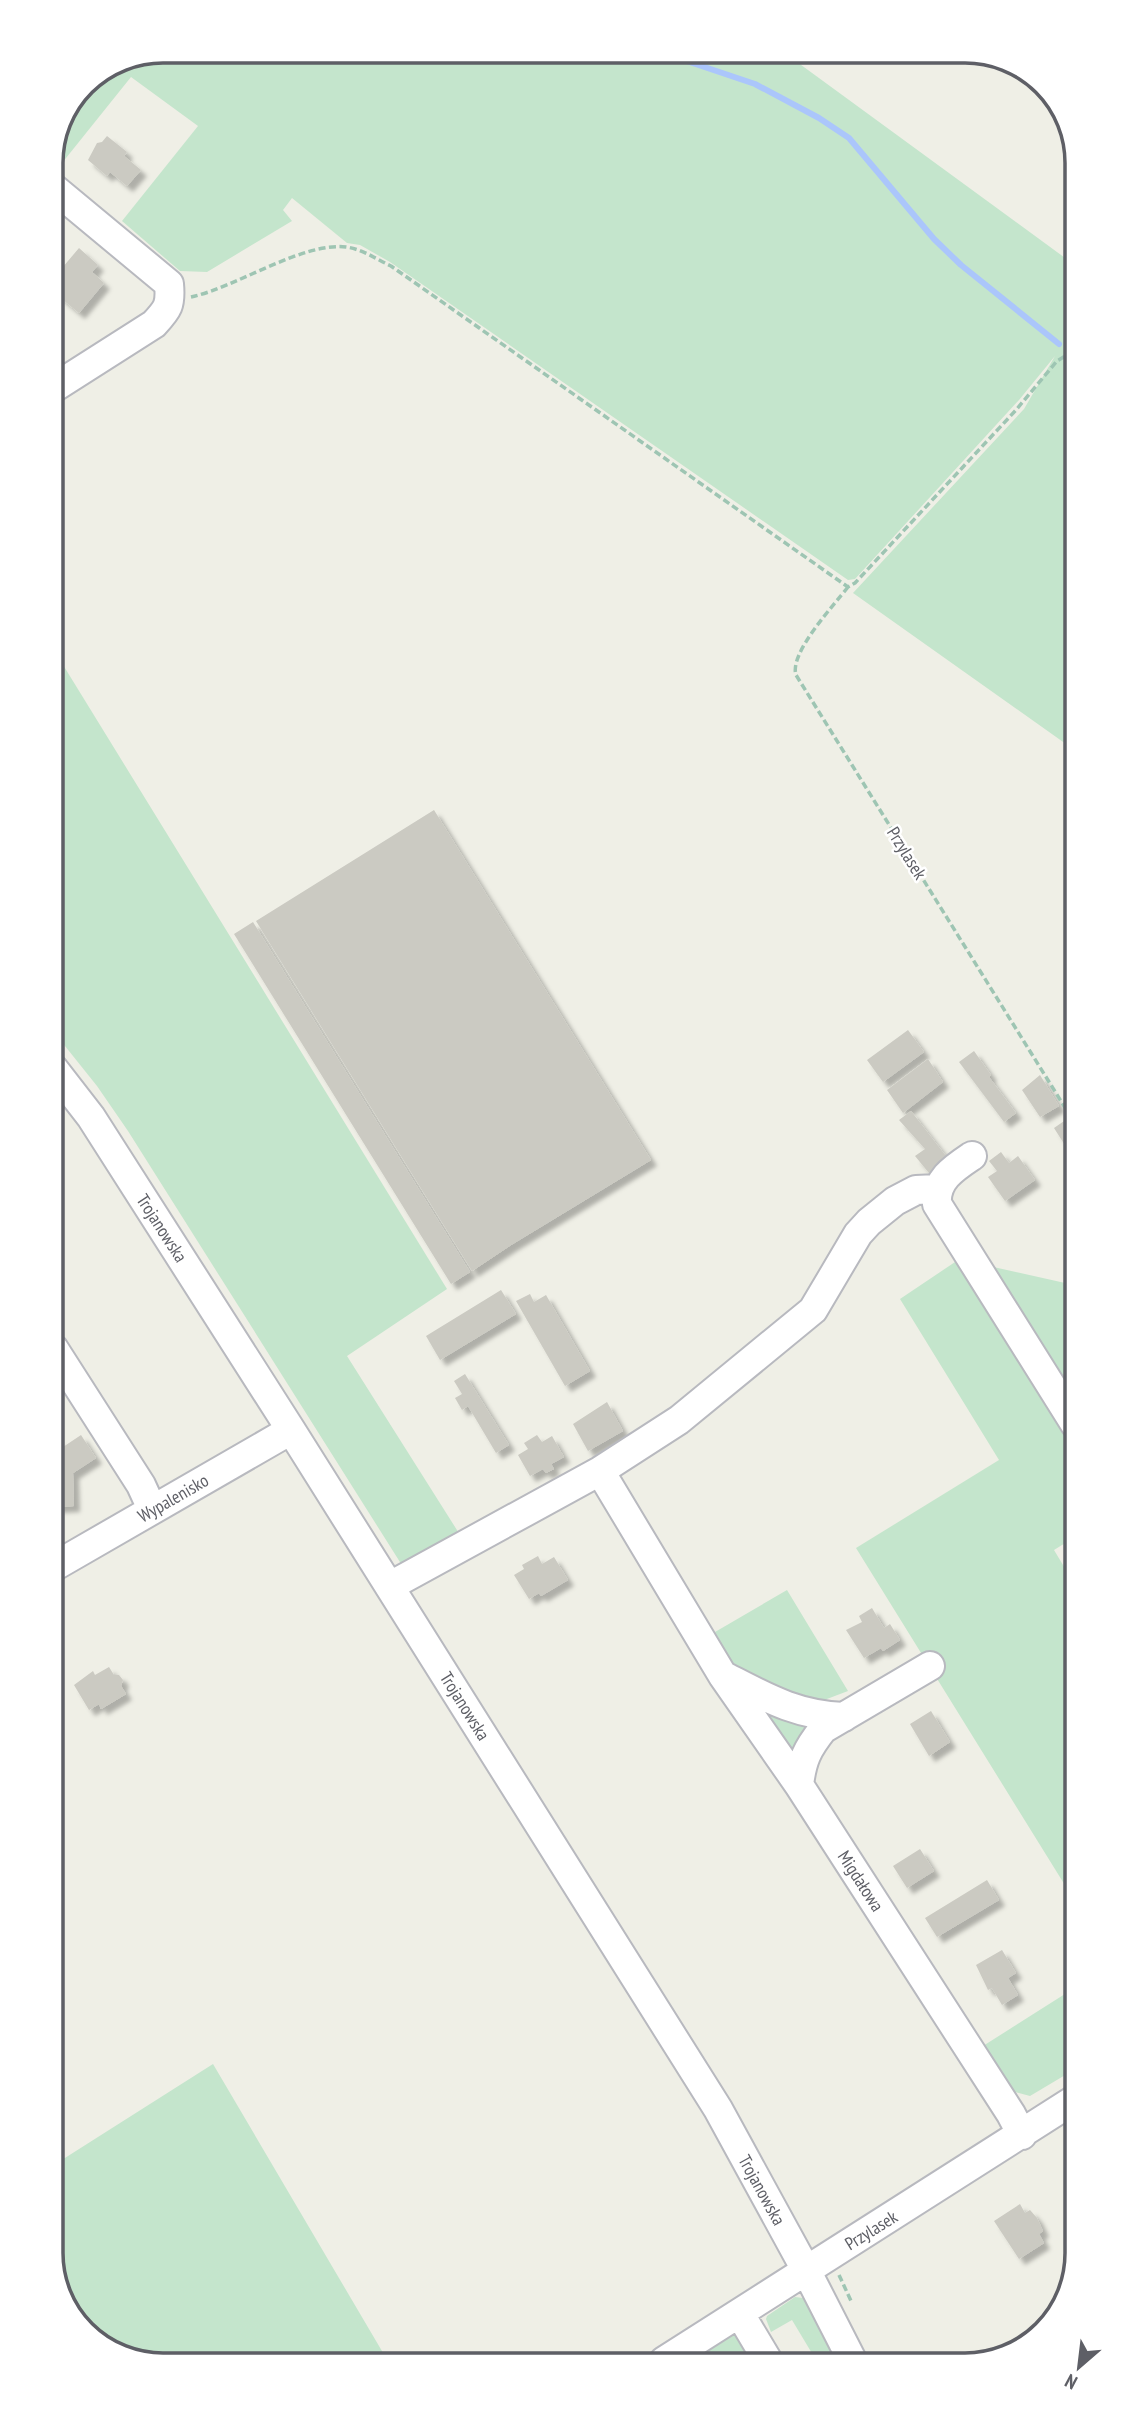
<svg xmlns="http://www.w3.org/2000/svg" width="1128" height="2416" viewBox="0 0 1128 2416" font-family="'PT Sans Narrow',sans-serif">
	<defs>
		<filter id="shadow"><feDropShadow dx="6" dy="6" stdDeviation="2" flood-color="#0004"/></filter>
	</defs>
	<rect width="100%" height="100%" fill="#efefe6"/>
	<path fill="#c4e5cc" d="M163 51H782L1072 263 1073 749 853 593 1024 409 1055 356 1019 400 855 579 848 580 390 262 360 245 347 243 292 198 283 210 292 221 207 272 180 271 122 221 198 126 131 77 58 168 51 163V156L84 83Z
		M52 647 447 1289 347 1356 462 1538 405 1570 128 1131 97 1086 53 1031Z
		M964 1256 1075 1434V1537L1054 1550 1075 1585 1076 1903 856 1548 999 1460 900 1299Z
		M980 1264 1074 1285 1075 1413Z
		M787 1590 848 1691 819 1702 740 1677 715 1632Z
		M753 1700 810 1720 802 1733 793 1765Z
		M1076 1987 1077 2068 1030 2096 1011 2091 983 2046Z
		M213 2064 389 2363 155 2365 95 2342 81 2323 85 2321 57 2276V2163Z
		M795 2297 803 2298 810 2308 816 2306 841 2360H816L792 2320 771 2332 766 2319 767 2316Z
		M731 2329 751 2361H688Z"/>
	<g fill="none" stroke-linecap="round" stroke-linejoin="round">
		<path stroke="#abc6fb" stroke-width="6" d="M657 51 755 84 819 118 849 138 934 239 961 265 1059 344"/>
	</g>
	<path fill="#cbcac2" filter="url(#shadow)" d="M107 136 127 152 124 156 141 170 127 186 110 172 107 176 88 160 97 143 102 142Z
		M79 248 98 265 92 272 104 283 79 313 51 290V281Z
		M434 810 651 1160 511 1245 472 1271 256 921Z
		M253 922 470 1272 451 1284 234 934Z
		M908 1030 924 1052 883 1082 867 1060Z
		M974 1051 991 1075 989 1077 1016 1113 1004 1122 959 1062Z
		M928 1059 943 1082 903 1113 887 1090Z
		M1040 1075 1059 1106 1040 1117 1022 1090Z
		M911 1111 949 1160 929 1173 915 1156 925 1149 899 1120Z
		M1067 1119 1074 1130V1146L1068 1150 1054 1128Z
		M1001 1152 1009 1163 1018 1156 1035 1180 1005 1201 988 1177 997 1171 989 1161Z
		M501 1290 516 1314 440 1360 426 1336Z
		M530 1294 534 1302 546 1295 590 1371 565 1386 516 1301Z
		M465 1374 509 1445 496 1453 468 1406 462 1410 455 1398 462 1394 454 1381Z
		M607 1402 623 1431 588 1451 573 1424Z
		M81 1435 96 1458 73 1473 74 1506 55 1507V1481H58L55 1475V1443L59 1440 63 1447Z
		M537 1435 542 1442 552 1436 564 1457 551 1464 554 1469 546 1473 543 1469 530 1476 518 1455 528 1449 524 1443Z
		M538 1556 542 1564 554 1557 568 1580 541 1596 539 1593 529 1599 514 1575 524 1569 522 1565Z
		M872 1608 884 1628 890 1624 900 1640 883 1651 881 1648 864 1658 846 1630 862 1622 859 1616Z
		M109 1667 114 1675H119L123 1680 121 1686 126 1694 101 1709 99 1704 89 1710 74 1685 93 1671 95 1675Z
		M931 1711 950 1742 929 1756 910 1724Z
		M920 1849 934 1871 907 1888 893 1866Z
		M987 1880 999 1900 937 1937 925 1918Z
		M1002 1950 1016 1973 1008 1978 1018 1995 1002 2005 992 1988 988 1990 976 1965Z
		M1020 2204 1025 2213 1030 2210 1037 2218 1043 2231 1039 2234 1044 2243 1019 2259 994 2221Z"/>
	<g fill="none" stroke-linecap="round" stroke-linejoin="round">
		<defs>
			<path id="minor" d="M51 186 169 284C171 305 168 309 154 324L52 389
				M53 1068 91 1117 291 1430 718 2109 806 2270 852 2360
				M972 1156C954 1168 935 1180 937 1204L1075 1424
				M54 1349 141 1485 152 1509
				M600 1471 723 1676 799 1785
				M55 1566 291 1430
				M390 1586 600 1471 679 1420 813 1310 858 1234 869 1222 895 1201 916 1190 937 1189
				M930 1666 823 1729C807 1749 802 1760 799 1785L1011 2114 1022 2135
				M726 1677C767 1698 796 1715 844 1717
				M740 2314 768 2361
				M664 2361 1077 2098"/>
		</defs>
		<use href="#minor" stroke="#b8b9bf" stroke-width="32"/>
		<path stroke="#9ec5b3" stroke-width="3.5" stroke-dasharray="7 3.5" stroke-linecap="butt" d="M191 297C237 287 302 242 346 247 362 249 376 259 391 266L848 587 855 583 1016 410 1057 361 1072 352
			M848 587C834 605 789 653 796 675L1074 1122
			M839 2275 852 2303"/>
		<use href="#minor" stroke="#fff" stroke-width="28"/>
	</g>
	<g text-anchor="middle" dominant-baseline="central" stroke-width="5" stroke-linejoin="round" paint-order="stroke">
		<g font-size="18" fill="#5e5f66" stroke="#fff">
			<text transform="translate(907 853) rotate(58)">Przylasek</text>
			<text transform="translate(162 1228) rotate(57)">Trojanowska</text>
			<text transform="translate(173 1498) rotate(-30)">Wypalenisko</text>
			<text transform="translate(465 1706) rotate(58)">Trojanowska</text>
			<text transform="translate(861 1881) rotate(57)">Migdałowa</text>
			<text transform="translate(762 2190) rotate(61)">Trojanowska</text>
			<text transform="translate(871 2230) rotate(-32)">Przylasek</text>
		</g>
	</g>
	<path d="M0 0H1128V2416H0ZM163 63H965A100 100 0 0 1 1065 163V2253A100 100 0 0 1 965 2353H163A100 100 0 0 1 63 2253V163A100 100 0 0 1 163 63Z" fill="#fff" fill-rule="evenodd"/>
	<path fill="none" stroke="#5e5f66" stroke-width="3.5" d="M163 63H965A100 100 0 0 1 1065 163V2253A100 100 0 0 1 965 2353H163A100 100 0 0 1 63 2253V163A100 100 0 0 1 163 63Z"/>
	<g transform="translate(1079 2367) rotate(208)" stroke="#ffffff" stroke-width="5" paint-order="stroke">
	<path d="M0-5L12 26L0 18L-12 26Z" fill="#5e5f66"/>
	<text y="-10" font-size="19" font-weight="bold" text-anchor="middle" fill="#5e5f66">N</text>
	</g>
</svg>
